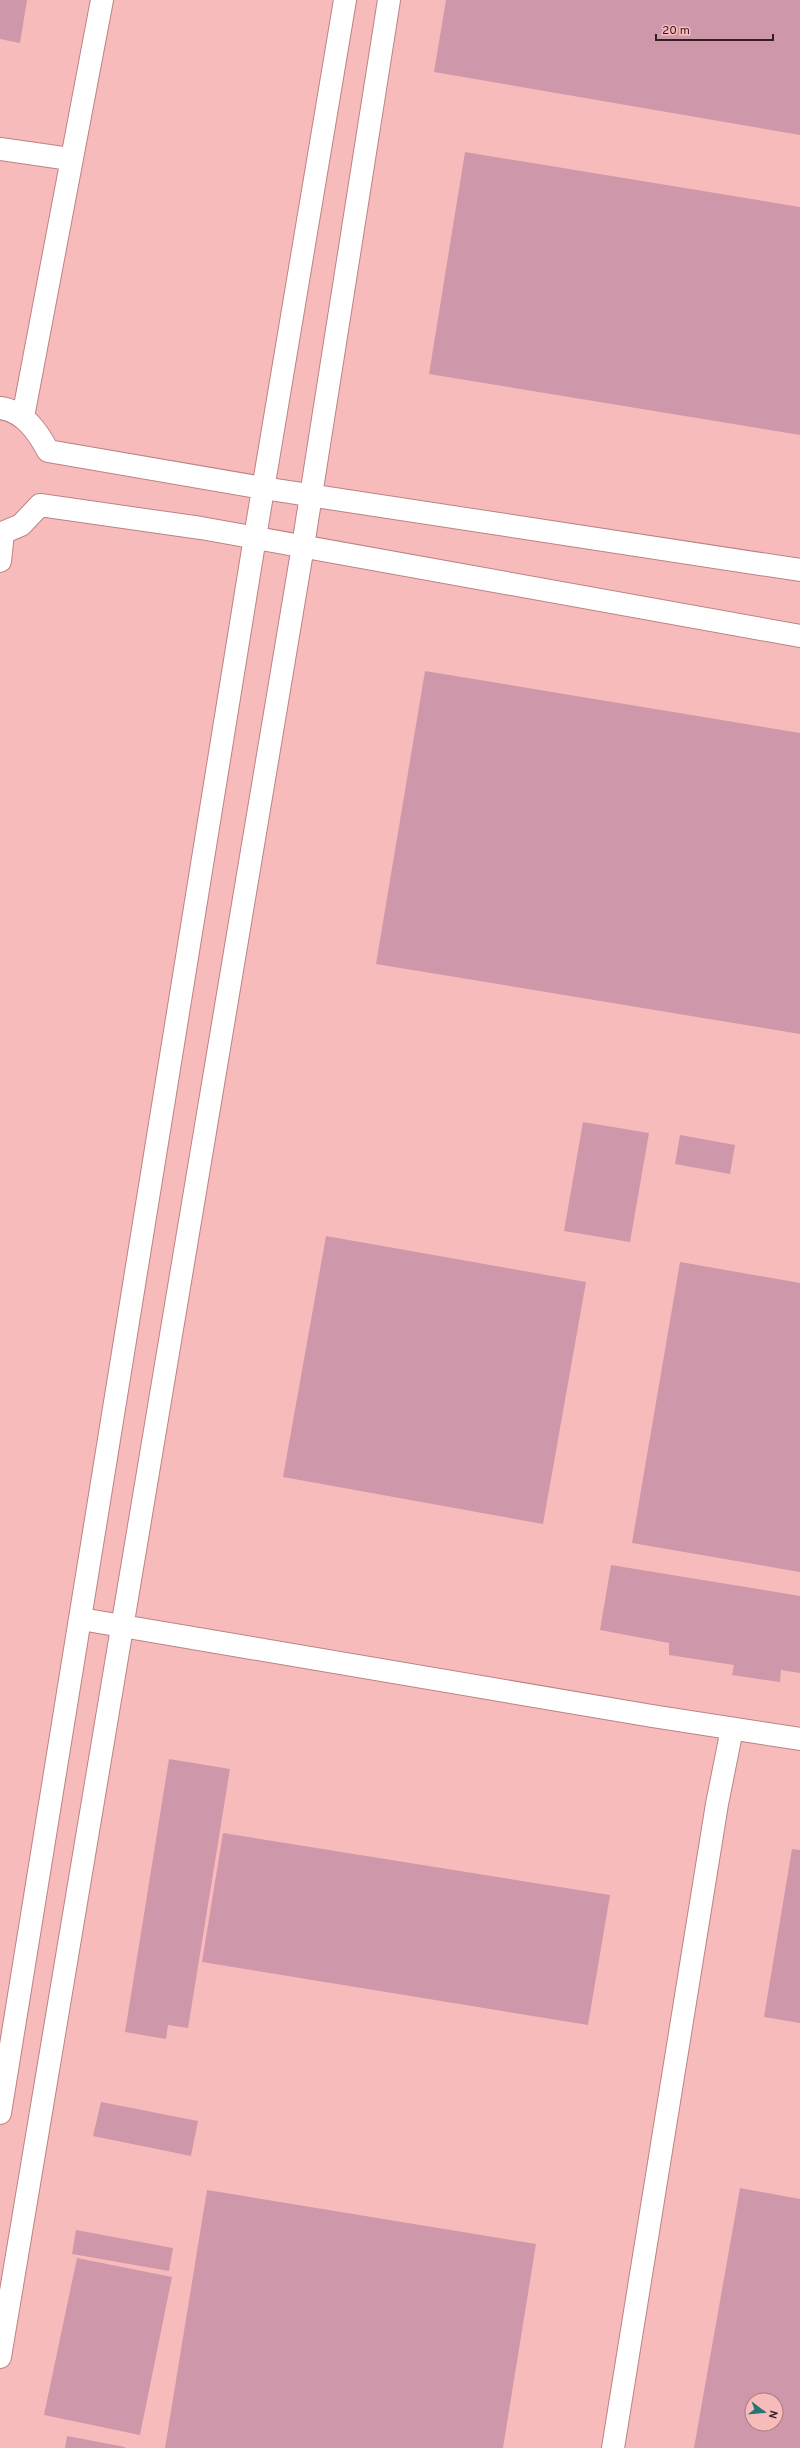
<svg xmlns="http://www.w3.org/2000/svg" width="800" height="2448" viewBox="0 0 800 2448" font-family="Overpass,sans-serif">
	<rect width="100%" height="100%" fill="#f8bbbc"/>
	<path fill="#cf97aa" fill-rule="evenodd" d="M0 0H27L20 43 0 39Z
		M446 0H800V135L434 72Z
		M465 152 800 207V435L429 374Z
		M425 671 800 733V1034L376 964Z
		M583 1122 649 1133 630 1242 564 1231Z
		M680 1135 735 1145 730 1174 675 1164Z
		M326 1236 586 1282 543 1524 283 1477Z
		M680 1262 800 1283V1572L632 1543Z
		M611 1565 800 1596V1673L781 1670 780 1682 732 1675 734 1665 669 1655V1643L600 1630Z
		M169 1759 230 1769 188 2028 168 2025 166 2039 125 2032Z
		M223 1833 610 1895 588 2025 202 1962Z
		M792 1849 800 1850V2023L764 2017Z
		M101 2102 198 2121 191 2156 93 2136Z
		M740 2188 800 2199V2448H694ZM752 2400H776V2424H752Z
		M207 2190 536 2244 503 2448H165Z
		M76 2230 173 2248 169 2271 72 2254Z
		M77 2258 172 2277 140 2435 44 2415Z
		M67 2436 125 2447V2448H65Z"/>
	<g fill="none" stroke-linecap="round" stroke-linejoin="round">
		<defs>
			<path id="minor" d="M0 149 70 159
				M0 408C24 411 38 432 48 451L263 488 800 570
				M23 417 102 0
				M0 534 21 525 40 505 201 528 800 636
				M0 561 3 533
				M81 1619 652 1716 800 1739
				M0 2113 255 537 345 0
				M0 2357 303 546 389 0
				M613 2448 717 1804 732 1729"/>
		</defs>
		<use href="#minor" stroke="#bc8384" stroke-width="24"/>
		<use href="#minor" stroke="#fff" stroke-width="22"/>
	</g>
	<g transform="translate(764 2412) rotate(106)"><circle r="19" fill="#f8bbbc" stroke="#aa7c7d"/>
	<path d="M0-3L7 15L0 10L-7 15Z" fill="#287374"/>
	<text y="-6" font-size="11" font-weight="bold" text-anchor="middle" fill="#351e1f">N</text>
	</g>
	<path d="M656 34v6h117v-6" fill="none" stroke="#351e1f" stroke-width="2"/>
	<text x="662" y="34" font-size="12" fill="#351e1f" stroke="#f8bbbc" stroke-width="3" paint-order="stroke">20 m</text>
</svg>
